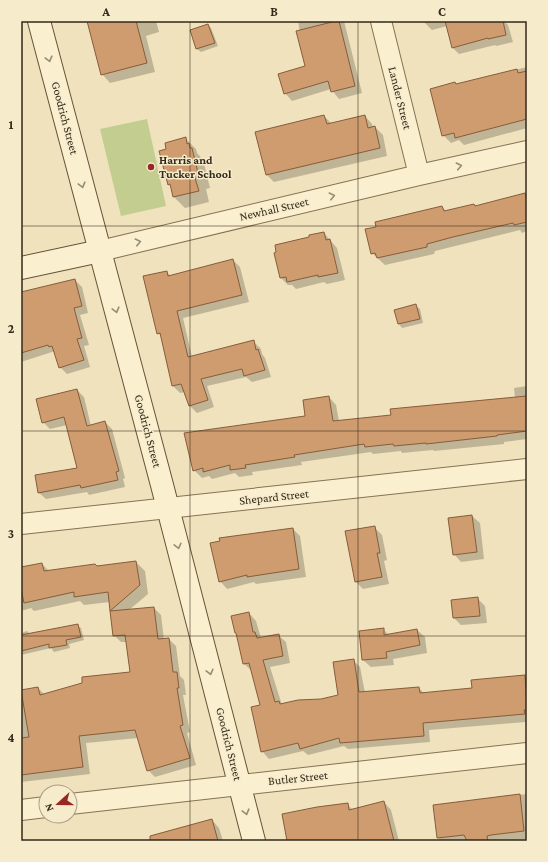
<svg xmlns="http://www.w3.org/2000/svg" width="548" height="862" viewBox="0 0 548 862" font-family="'Crimson Pro',serif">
	<rect width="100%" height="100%" fill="#efe2bc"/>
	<path fill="#c3cd90" d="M147 119 166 206 121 216 100 129Z"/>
	<path fill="#0003" d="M88 21H156L159 32 146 36 155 72 110 83 102 74Z
		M298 21H344L362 93 339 99 331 89 292 101 285 93 306 67Z
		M424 21H504L508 25 513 42 496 46 495 45 459 54 452 47 447 26 432 30 425 23Z
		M208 25 211 28 218 46 201 52 197 49Z
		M527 67V128L464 145 459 140 451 143 443 135 456 85Z
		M324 116 332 124 365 116 372 124 373 128 375 127 383 135 387 156 274 182 267 175Z
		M185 138 196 149 197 153 203 160 210 188 206 189 209 202 185 208 174 197 171 187 169 184 167 150Z
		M524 194 527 197V231L522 233 520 230 435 251 434 254 385 265 372 253 442 207 446 211 474 205 476 206Z
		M324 233 337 248 345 280 327 284 324 282 296 289 292 285H288L281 278 275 253Z
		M233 260 240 267 249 302 183 318 192 357 254 342 261 349 262 354 265 358 271 377 252 382 246 377 207 386 214 407 197 413 190 406 185 392 180 393 173 386 161 336 158 333 166 272 171 276Z
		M75 280 82 287 88 313 80 315 89 345 84 346 90 367 67 374 60 367 55 351 21 362V333Z
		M416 306 420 309 423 323 402 328 399 324 396 310Z
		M527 386V439L504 442V444L434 451 433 450 402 453 401 451 373 454 371 452 301 462 302 465 252 472 253 475 239 477 235 473 212 479 209 476 202 478 194 470 307 417 329 397 336 405 339 421 392 416 515 398 514 388Z
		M77 390 84 397 91 426 105 422 112 429 125 478 123 479 125 487 89 495 87 492 46 499 38 492 78 469 67 425 50 429 43 422Z
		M472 516 480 523 484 559 461 562 454 554 449 519Z
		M374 527 382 535 387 560 384 561 389 584 363 589 356 582Z
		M293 529 300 536 306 577 256 584 254 582 227 589 220 581Z
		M136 562 145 571 148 594 129 610 154 608 161 615 164 640 169 639 176 646 180 676 184 680 186 695H183L190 732 187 733 196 765 155 777 148 770 138 738 86 743 90 774 21 782V691L38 688 45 695 131 673 127 642H121L114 635 113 612 111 610 110 602 84 605 80 601 34 611 31 608 21 611V568L42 564 49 571 97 567Z
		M477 598 485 606 487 623 461 625 454 618Z
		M249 613 256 621 261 638 278 635 286 642 290 663 270 667 282 705 321 700 339 696 353 660 360 667 365 693 419 688 425 694 473 689 472 681 527 676V723L525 722 429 730 430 742 348 749 344 746 308 755 303 751 269 759 262 751 261 706 252 671 244 664 238 635 236 633Z
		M77 625 81 628 84 640 69 644 70 648 54 652 51 648 21 655V633L27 631 30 634Z
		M383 629 389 635 417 630 425 637 427 653 393 659 394 665 371 667 363 660Z
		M527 794V839L507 841H441L438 838 434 806Z
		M384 802 391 810 399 841H288L348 805 353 810Z
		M212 820 219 828 223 841H182Z"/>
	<path fill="#cf9c70" stroke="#875c3a" d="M87 21H136L147 63 101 75Z
		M336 21H339L355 86 331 92 328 81 284 94 278 74 305 66 296 31Z
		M445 21H503L506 35 488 39V38L452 48Z
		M208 24 215 43 196 49 190 30Z
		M517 69 518 73 527 71V119L455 138 454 133 442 136 430 89 455 82 456 84Z
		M324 115 327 124 365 115 368 128 375 126 380 148 266 175 255 132Z
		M186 137 187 144 189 143 190 148H192L199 177 195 178 199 191 173 197 170 184 168 185 159 151 166 149 165 143Z
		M525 193 527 202V222L514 225 513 223 453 237 427 244V247L377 258 375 253 371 254 365 229 376 227 375 222 442 206 444 211 474 204 475 206Z
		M324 232 326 240 330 239 338 273 318 277V275L287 282 286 277 280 278 274 253 276 252 275 245 309 237V235Z
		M233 259 242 295 177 311 188 357 254 340 256 350 258 349 265 370 244 376 242 369 201 379 208 400 189 406 181 384 172 386 160 333 157 334 143 276 167 271 168 276Z
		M75 279 82 306 74 308 82 338 77 339 84 360 59 368 52 346 49 347 48 345 21 353V292Z
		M416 304 420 319 398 324 394 310Z
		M77 389 87 426 105 421 119 471 116 472 118 480 81 488 80 485 38 493 35 475 77 468 64 417 42 423 36 399Z
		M329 396 333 421 391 415 390 409 527 396V431L497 435V436L426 444V443L394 446 393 444 365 447 364 444 294 455 295 457 245 465 246 468 230 470V465L203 472V468L193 471 184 433 305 416 303 400Z
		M472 515 477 552 453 555 448 518Z
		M375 526 380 553H377L382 577 355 582 345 531Z
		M293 528 299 569 247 577V575L219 582 210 543 220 541 219 538Z
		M136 561 140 585 110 611 108 592 74 597V592L24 603 21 589V567L42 563 44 571 95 564 97 566Z
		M478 597 480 616 453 618 451 600Z
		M154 607 158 639 169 638 173 672H177L179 688H177L183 725 180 726 190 758 147 771 135 730 79 736 83 767 21 775V738L29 737 21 690 38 687 40 695 82 683V677L130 672 125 635 113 636 110 611Z
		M249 612 253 632H255L257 638 279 634 283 656 263 660 275 702 279 701 280 704 298 700 321 699 338 695 333 662 354 659 359 692 419 687 420 693 472 688 471 680 525 675 527 710H524L525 714 423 723 424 736 340 743 339 738 300 749 298 743 261 752 251 707 260 705 249 663 243 664 236 633H235L231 616Z
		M78 624 81 637 66 640 67 645 49 648V644L21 651V635Z
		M384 628V635L417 629 420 645 386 652 387 658 362 660 359 631Z
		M520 794 524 831 491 835 487 836 488 841H467L464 835 437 838 433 805Z
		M384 801 394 841H287L282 814 317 807 348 803 349 810Z
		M212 819 218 841H150V836Z"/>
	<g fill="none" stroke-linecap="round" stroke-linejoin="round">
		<defs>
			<path id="street" d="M381 21 419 175
				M100 251 419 175 527 151
				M21 524 527 469
				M70 804 527 753
				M21 810 46 807"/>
			<path id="secondary" d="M39 21 162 485 254 841
				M21 268 100 251"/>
		</defs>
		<use href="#street" stroke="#877255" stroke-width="22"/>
		<use href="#secondary" stroke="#685339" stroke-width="24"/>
		<use href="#street" stroke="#faefcf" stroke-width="20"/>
		<use href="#secondary" stroke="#faefcf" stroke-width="22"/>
	</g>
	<defs><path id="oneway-chevron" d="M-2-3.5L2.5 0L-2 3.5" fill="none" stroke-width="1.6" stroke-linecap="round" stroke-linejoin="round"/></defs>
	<g stroke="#988c75">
		<use href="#oneway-chevron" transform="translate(49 59) rotate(75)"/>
		<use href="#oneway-chevron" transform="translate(459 166) rotate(-12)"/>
		<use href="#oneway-chevron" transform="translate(82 185) rotate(75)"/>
		<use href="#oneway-chevron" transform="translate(332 196) rotate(-13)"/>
		<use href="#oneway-chevron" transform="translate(138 242) rotate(-13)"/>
		<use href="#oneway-chevron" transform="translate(116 310) rotate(75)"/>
		<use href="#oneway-chevron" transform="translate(178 546) rotate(76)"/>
		<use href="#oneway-chevron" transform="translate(210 672) rotate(76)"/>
		<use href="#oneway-chevron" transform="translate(246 812) rotate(75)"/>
	</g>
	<path fill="none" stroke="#35291b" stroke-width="1" stroke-opacity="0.55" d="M190 21V841M358 21V841M21 226H527M21 431H527M21 636H527"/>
	<circle fill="#982823" stroke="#f6eccc" stroke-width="1.5" cx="151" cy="167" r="4"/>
	<g text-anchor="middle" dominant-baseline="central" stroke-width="3" stroke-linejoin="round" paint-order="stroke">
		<g font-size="12" fill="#35291b" stroke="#f6eccc">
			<text transform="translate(400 98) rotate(76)">Lander Street</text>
			<text transform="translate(65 118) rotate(75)">Goodrich Street</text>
			<text transform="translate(274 209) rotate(-13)">Newhall Street</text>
			<text transform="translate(148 431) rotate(75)">Goodrich Street</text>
			<text transform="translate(274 497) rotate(-6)">Shepard Street</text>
			<text transform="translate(229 744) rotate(76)">Goodrich Street</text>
			<text transform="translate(298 778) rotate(-6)">Butler Street</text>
		</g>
		<g font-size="12" font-weight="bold" fill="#35291b" stroke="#f6eccc" text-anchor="start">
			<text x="159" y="160">Harris and<tspan x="159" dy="14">Tucker School</tspan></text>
		</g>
	</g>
	<rect width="548" height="862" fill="none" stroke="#f6eccc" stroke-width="44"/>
	<g transform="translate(58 804) rotate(249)"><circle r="19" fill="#f6eccc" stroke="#a99e85"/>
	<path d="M0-3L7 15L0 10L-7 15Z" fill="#982823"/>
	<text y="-6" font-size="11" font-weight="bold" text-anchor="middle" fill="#35291b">N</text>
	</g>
	<rect x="22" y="22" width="504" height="818" fill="none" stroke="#35291b" stroke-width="1.5"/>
	<g font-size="13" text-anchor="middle" font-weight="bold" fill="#35291b">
		<text x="106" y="16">A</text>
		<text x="274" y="16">B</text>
		<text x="442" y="16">C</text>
		<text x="11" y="129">1</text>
		<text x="11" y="333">2</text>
		<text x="11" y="538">3</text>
		<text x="11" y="742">4</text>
	</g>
</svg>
